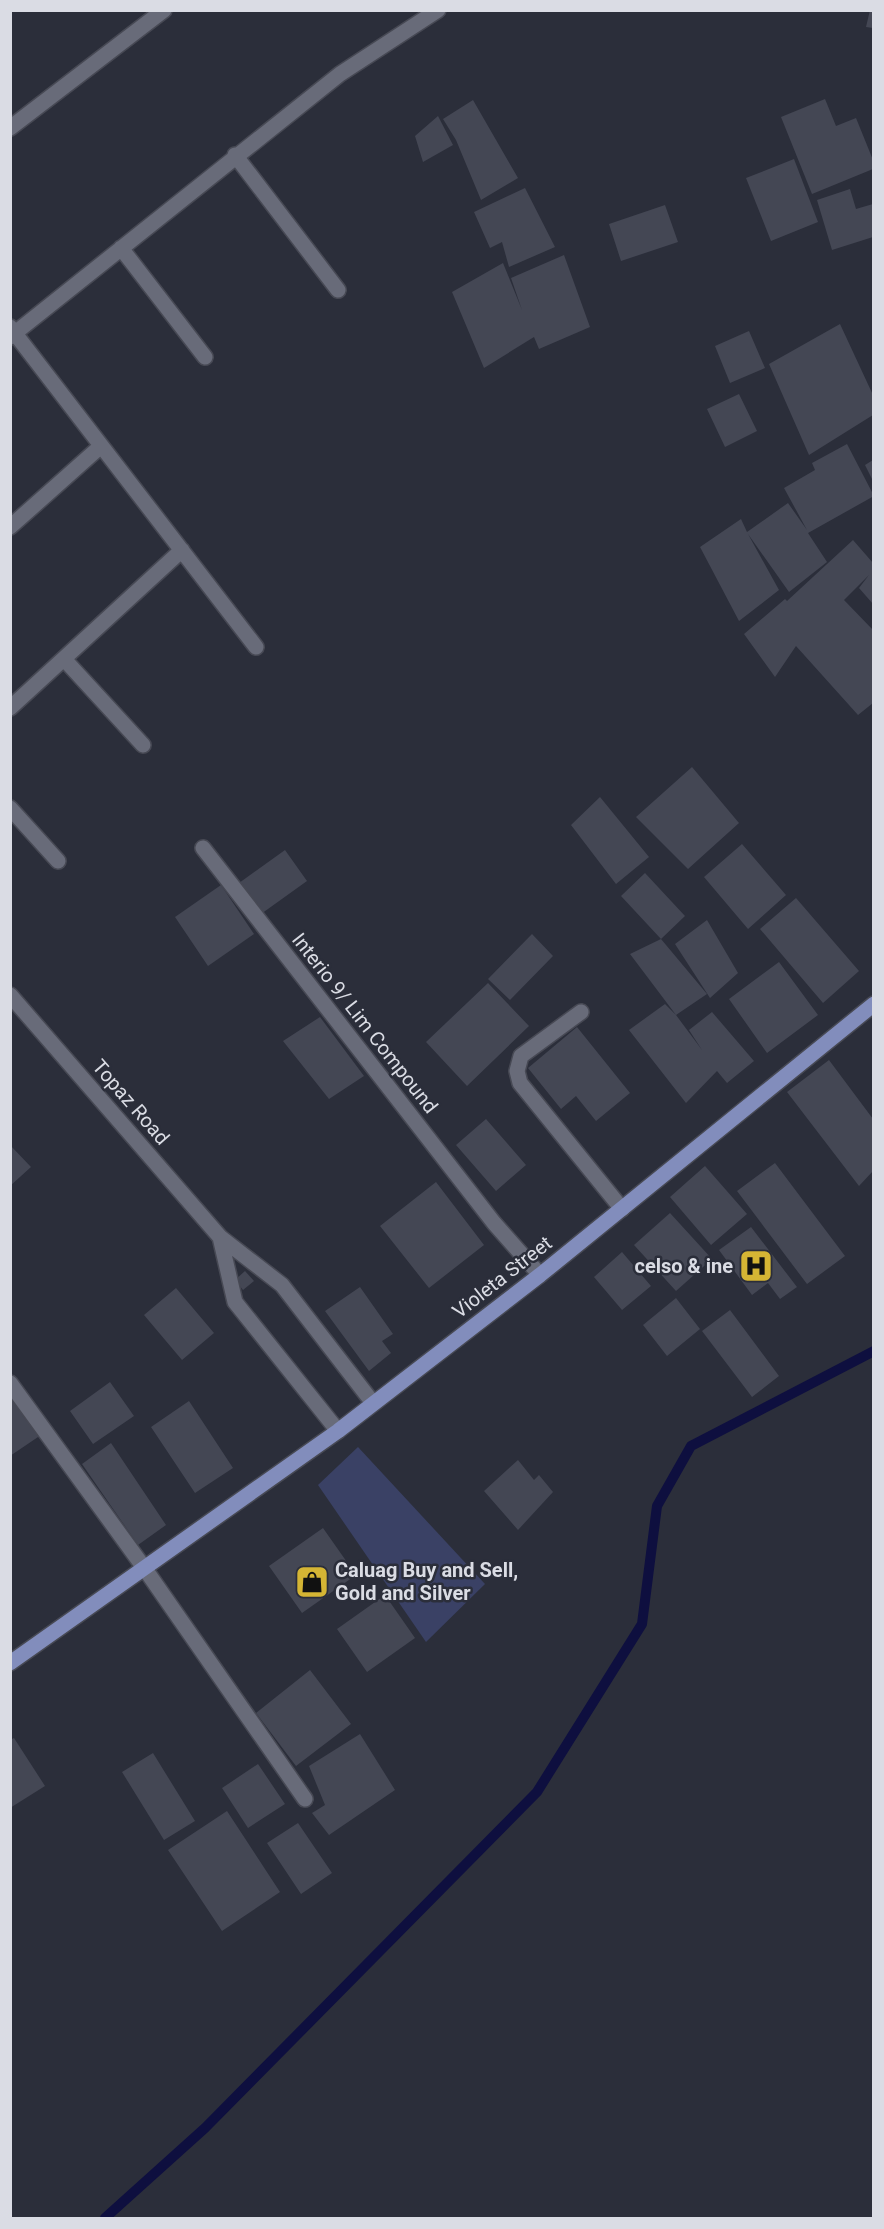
<svg xmlns="http://www.w3.org/2000/svg" width="884" height="2229" viewBox="0 0 884 2229" font-family="Roboto,sans-serif">
	<rect width="100%" height="100%" fill="#2b2e3a"/>
	<path fill="#3a4165" d="M358 1447 485 1584 426 1642 318 1485Z"/>
	<g fill="none" stroke-linecap="round" stroke-linejoin="round">
		<path stroke="#0e0f3f" stroke-width="10" d="M105 2218 205 2128 537 1792 642 1624 657 1506 691 1446 874 1351"/>
	</g>
	<path fill="#444754" d="M870 10H873V28L866 27Z
		M825 99 836 126 856 118 873 160V169L812 194 781 117Z
		M473 100 518 178 481 200 456 140 443 119Z
		M438 116 453 145 423 162 415 136Z
		M794 159 818 222 771 241 746 178Z
		M525 188 555 247 509 267 502 242 490 248 474 212Z
		M850 189 856 209 873 204V237L832 250 817 200Z
		M665 205 678 242 621 261 609 224Z
		M564 255 590 327 539 349 534 337 484 368 452 292 503 263 522 310 511 278Z
		M840 324 873 395V415L809 455 769 364Z
		M749 331 765 368 730 383 715 346Z
		M739 394 757 431 725 447 707 409Z
		M847 444 874 496 808 533 827 562 789 592 748 534 779 590 739 621 700 547 741 519 747 532 788 503 807 530 784 488 815 470 812 463Z
		M873 460V481L865 465Z
		M853 540 873 563V604L859 588 869 575 844 600 873 630V703L858 715 796 646 775 677 744 634 785 599 787 601Z
		M692 767 739 823 688 869 636 817Z
		M600 797 649 857 616 884 571 825Z
		M742 844 786 895 748 929 704 877Z
		M285 850 307 881 261 914 239 883Z
		M645 873 685 916 661 939 621 896Z
		M221 885 254 934 208 966 175 917Z
		M796 898 859 971 823 1003 760 929Z
		M707 920 738 973 710 998 675 944Z
		M532 934 553 956 510 1000 488 979Z
		M661 939 707 994 676 1015 630 954Z
		M779 962 818 1015 767 1053 729 999Z
		M488 983 529 1026 467 1086 426 1042Z
		M665 1004 676 1015 702 1050 689 1030 712 1012 754 1061 727 1083 717 1071 686 1103 629 1030Z
		M320 1017 364 1076 329 1099 283 1041Z
		M577 1027 630 1093 596 1121 576 1096 561 1109 528 1068Z
		M829 1060 873 1119V1171L859 1186 787 1092Z
		M486 1119 526 1165 496 1191 456 1145Z
		M10 1145 31 1167 10 1186Z
		M775 1163 845 1256 807 1284 737 1191Z
		M705 1166 747 1214 711 1245 670 1197Z
		M436 1182 484 1245 429 1288 380 1226Z
		M670 1213 712 1259 676 1291 634 1245Z
		M751 1227 797 1287 780 1299 768 1283 752 1295 719 1250Z
		M622 1252 651 1286 622 1310 594 1277Z
		M245 1271 254 1281 243 1290 235 1280Z
		M360 1287 393 1334 382 1341 391 1353 369 1371 325 1311Z
		M176 1288 214 1333 182 1360 144 1315Z
		M676 1298 700 1329 667 1356 643 1325Z
		M730 1310 779 1376 752 1397 702 1331Z
		M110 1382 134 1416 93 1444 70 1411Z
		M10 1391 41 1435 10 1456Z
		M189 1401 233 1468 195 1493 151 1427Z
		M111 1443 166 1525 138 1545 82 1464Z
		M518 1460 534 1480 539 1475 553 1492 518 1530 484 1491Z
		M323 1528 356 1575 302 1613 269 1566Z
		M385 1595 415 1638 367 1672 337 1629Z
		M310 1670 351 1724 296 1766 256 1713Z
		M360 1734 395 1790 329 1835 312 1813 325 1805 309 1766Z
		M14 1738 45 1786 10 1808V1740Z
		M153 1753 195 1821 164 1840 122 1772Z
		M258 1764 285 1804 248 1828 222 1788Z
		M227 1811 280 1892 222 1931 168 1850Z
		M298 1823 332 1873 301 1894 267 1843Z"/>
	<g fill="none" stroke-linecap="round" stroke-linejoin="round">
		<defs>
			<path id="minor" d="M10 128 164 10
				M235 155 338 290
				M121 248 205 357
				M10 327 256 647
				M10 337 340 74 438 10
				M10 527 101 446
				M64 659 143 745
				M10 708 182 550
				M10 808 58 861
				M203 848 494 1223 540 1275
				M10 995 220 1237 282 1285 373 1403
				M581 1012 521 1056 517 1071 520 1083 622 1209
				M220 1237 235 1302 338 1431
				M10 1383 145 1569 305 1799"/>
			<path id="major" d="M10 1663 338 1431 540 1275 874 1004"/>
		</defs>
		<use href="#minor" stroke="#474954" stroke-width="18"/>
		<use href="#major" stroke="#474954" stroke-width="18"/>
		<use href="#minor" stroke="#686b79" stroke-width="15"/>
		<use href="#major" stroke="#828dbc" stroke-width="15"/>
	</g>
	<defs>
		<symbol id="hospital-square" viewBox="-11 -11 22 22"><rect x="-9" y="-9" width="18" height="18" rx="4" fill="#d5b534" stroke="#2b2e3a"/><path d="M-5-5h3v3.5h4V-5h3V5h-3V1.5h-4V5h-3Z" fill="#111"/></symbol>
		<symbol id="shop-square" viewBox="-11 -11 22 22"><rect x="-9" y="-9" width="18" height="18" rx="4" fill="#d5b534" stroke="#2b2e3a"/><path d="M-5-2.5h2.3a2.7 3.5 0 0 1 5.4 0H5L5.5 6h-11ZM-1.5-2.5h3a1.5 2.3 0 0 0-3 0Z" fill="#111"/></symbol>
	</defs>
	<g fill-rule="evenodd">
		<use href="#hospital-square" x="737" y="1247" width="38" height="38"/>
		<use href="#shop-square" x="293" y="1563" width="38" height="38"/>
	</g>
	<g text-anchor="middle" dominant-baseline="central" stroke-width="5" stroke-linejoin="round" paint-order="stroke">
		<g font-size="20" fill="#dadce4" stroke="#2b2e3a">
			<text transform="translate(365 1023) rotate(52)">Interio 9/ Lim Compound</text>
			<text transform="translate(131 1102) rotate(49)">Topaz Road</text>
			<text transform="translate(502 1277) rotate(-38)">Violeta Street</text>
		</g>
		<g font-size="20" font-weight="bold" fill="#dadce4" stroke="#2b2e3a" text-anchor="end">
			<text x="733" y="1266">celso &amp; ine</text>
			<text x="335" y="1570" text-anchor="start">Caluag Buy and Sell,<tspan x="335" dy="23">Gold and Silver</tspan></text>
		</g>
	</g>
	<rect width="884" height="2229" fill="none" stroke="#dadce4" stroke-width="24"/>
</svg>
